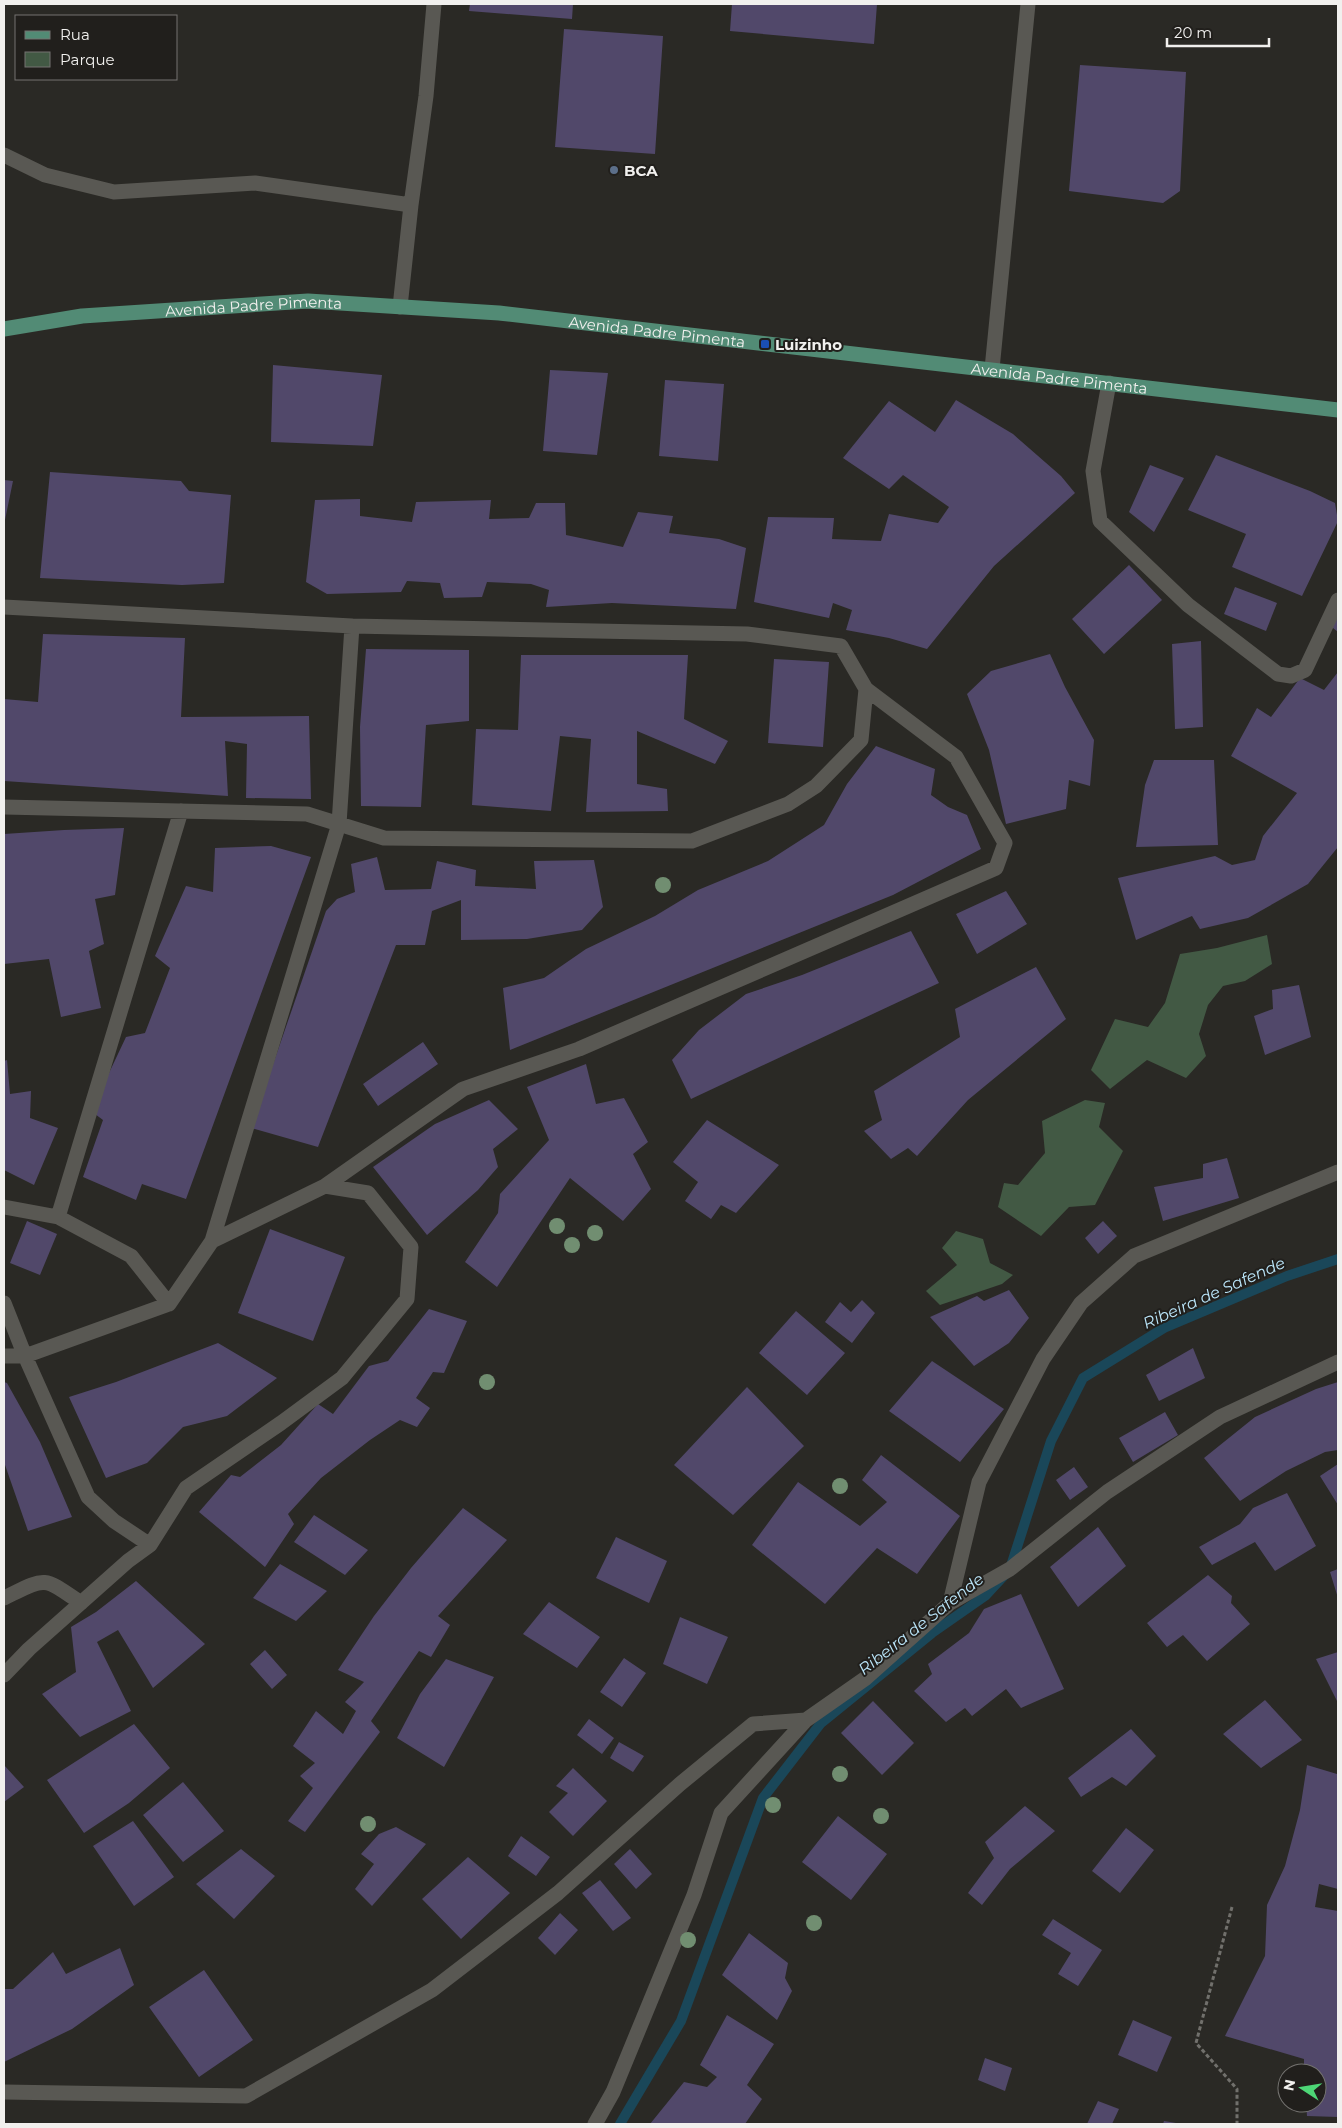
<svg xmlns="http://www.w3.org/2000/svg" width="1342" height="2128" viewBox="0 0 1342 2128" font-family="Montserrat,sans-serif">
	<rect width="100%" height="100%" fill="#2a2925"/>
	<path fill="#425944" d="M1267 935 1272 964 1245 981 1223 986 1208 1005 1199 1034 1206 1056 1186 1078 1147 1060 1110 1089 1091 1070 1115 1019 1148 1027 1165 1003 1180 954 1217 948Z
		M1085 1100 1105 1103 1099 1127 1123 1151 1095 1205 1069 1207 1041 1236 998 1207 1004 1183 1018 1185 1045 1153 1042 1121Z
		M956 1231 983 1239 990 1263 1013 1275 1002 1284 940 1305 926 1291 957 1265 942 1248Z"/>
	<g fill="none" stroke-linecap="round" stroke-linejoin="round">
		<path stroke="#1a4759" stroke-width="10" d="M620 2124 681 2021 763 1798 821 1723 932 1633 985 1596 1010 1569 1051 1441 1083 1378 1164 1328 1287 1276 1338 1259"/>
	</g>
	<path fill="#51486a" d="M470 4H573L572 19 469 11Z
		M732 4H877L874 44 730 31Z
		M564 29 663 36 655 154 555 147Z
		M1080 65 1186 72 1180 191 1163 203 1069 191Z
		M273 365 382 375 373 446 271 442Z
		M550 370 608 373 597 455 543 451Z
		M665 380 724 384 718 461 659 456Z
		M956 400 1013 434 1061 476 1075 493 994 566 927 649 889 638 846 630 852 610 833 603 829 618 754 602 768 517 834 518 832 539 881 541 889 514 938 523 949 507 903 475 889 489 843 458 889 401 935 432Z
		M1216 455 1310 491 1335 503 1338 521 1302 596 1232 567 1246 534 1188 510Z
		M1150 465 1184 478 1154 532 1129 512Z
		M50 472 181 481 189 491 231 495 224 583 182 585 40 578Z
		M4 480 13 481 5 520H4Z
		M360 499V516L412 522 416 502 491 500 489 519 529 518 536 503H565L566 535 623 547 638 512 673 516 669 533 719 539 746 548 736 609 612 603 546 607 549 590 531 584 487 582 482 597 444 598 440 583 407 581 401 592 327 594 306 582 315 500Z
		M1129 565 1162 600 1104 654 1072 619Z
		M1235 587 1277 603 1266 631 1224 614Z
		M1338 610V632L1328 624Z
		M43 634 185 638 181 717 309 716 311 799 246 798 247 744 225 741 228 796 4 781V699L38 702Z
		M1201 641 1203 727 1175 729 1172 644Z
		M366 649 469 650V721L426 725 421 807 361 806 360 727Z
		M1050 654 1065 687 1094 740 1090 786 1069 780 1066 809 1006 824 989 750 967 694 991 671Z
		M521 655H688L684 719 728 741 715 764 637 731V784L667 789 668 811 586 812 591 739 560 736 551 811 472 805 476 729 518 730Z
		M774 659 829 662 823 747 768 743Z
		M1338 672V847L1308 884 1248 918 1200 929 1192 916 1136 940 1118 878 1215 856 1232 865 1255 860 1263 836 1297 793 1231 756 1257 708 1271 717 1300 678 1324 690Z
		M876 746 935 769 931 795 948 807 967 815 981 849 893 895 510 1050 503 988 544 978 586 949 655 916 698 890 768 861 824 825 847 784Z
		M1154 760H1214L1218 845 1136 847 1145 785Z
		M124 828 115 895 95 899 104 944 89 951 101 1008 61 1017 49 959 4 964V834L64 830Z
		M271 846 311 857 186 1199 142 1184 136 1200 83 1177 103 1120 91 1111 126 1037 145 1033 170 968 155 956 186 886 213 892 215 848Z
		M377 857 385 890 431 889 437 861 476 870 475 886 536 889 534 861 594 860 603 907 582 930 527 939 461 940V900L432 911 425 945H396L318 1147 251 1128 326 911 337 899 355 892 351 864Z
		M1006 891 1027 924 977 954 956 914Z
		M911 931 939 983 691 1099 672 1060 699 1030 746 994 802 975Z
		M1036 967 1066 1019 968 1100 917 1156 908 1148 891 1159 864 1131 882 1120 874 1091 960 1037 955 1009Z
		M1299 985 1311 1037 1265 1055 1254 1016 1273 1009 1272 990Z
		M423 1042 438 1064 378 1106 363 1084Z
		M7 1060 10 1094 31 1091 30 1118 58 1128 34 1185 4 1170V1061Z
		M586 1064 596 1104 624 1098 648 1142 633 1154 651 1189 623 1221 570 1178 497 1287 465 1262 498 1213 500 1194 549 1140 527 1087Z
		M489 1100 518 1129 493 1149 498 1167 478 1190 427 1235 373 1167 435 1124Z
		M707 1120 779 1165 736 1213 721 1205 711 1219 685 1201 698 1182 673 1162Z
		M1227 1158 1239 1198 1163 1221 1154 1187 1203 1178V1164Z
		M27 1221 57 1234 40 1275 10 1263Z
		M1103 1221 1117 1236 1098 1254 1085 1238Z
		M270 1229 345 1257 313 1341 238 1313Z
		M1009 1290 1029 1318 1009 1343 974 1366 930 1317 977 1296 984 1301Z
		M862 1300 875 1313 852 1343 825 1322 840 1302 851 1312Z
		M429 1309 467 1321 444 1373 433 1372 416 1398 430 1408 417 1427 400 1420 370 1440 321 1478 288 1514 294 1524 265 1567 199 1512 231 1475 240 1477 281 1445 318 1404 333 1414 369 1366 388 1361Z
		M796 1311 845 1353 807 1395 759 1353Z
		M218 1343 277 1378 227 1416 183 1427 147 1463 106 1478 69 1397 116 1382Z
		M1193 1348 1205 1378 1159 1401 1146 1375Z
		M932 1361 1004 1409 960 1462 889 1411Z
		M4 1382 7 1383 40 1442 72 1517 28 1531 4 1462Z
		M1338 1382V1450L1325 1452 1286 1471 1240 1501 1204 1458 1255 1417 1316 1389Z
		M747 1387 804 1446 733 1515 674 1465Z
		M1165 1412 1178 1435 1133 1462 1119 1438Z
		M881 1455 960 1516 917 1574 877 1548 825 1604 752 1545 798 1482 860 1526 887 1502 862 1480Z
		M1338 1464V1505L1320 1476Z
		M1074 1467 1088 1487 1070 1500 1056 1480Z
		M1287 1493 1316 1546 1275 1571 1255 1542 1212 1565 1199 1547 1240 1524 1253 1508Z
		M463 1508 507 1540 438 1616 450 1625 431 1657 419 1651 371 1721 380 1732 305 1832 288 1821 313 1788 300 1776 315 1763 293 1746 316 1711 343 1734 356 1711 345 1702 364 1682 338 1670 374 1616 411 1568Z
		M314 1515 368 1550 345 1575 294 1542Z
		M1098 1527 1126 1566 1078 1607 1050 1567Z
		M616 1537 667 1561 649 1603 596 1578Z
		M280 1564 327 1591 296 1621 253 1598Z
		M1338 1569V1598L1330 1572Z
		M1208 1575 1232 1596 1231 1603 1250 1624 1207 1661 1183 1635 1167 1647 1147 1623Z
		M136 1581 205 1644 153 1688 118 1630 97 1642 131 1711 80 1737 42 1694 76 1672 71 1627 96 1612Z
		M1021 1594 1064 1689 1021 1708 1006 1689 972 1716 965 1708 946 1722 914 1691 932 1674 928 1664 969 1633 984 1609Z
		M549 1602 600 1637 577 1668 523 1634Z
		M680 1617 728 1637 707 1684 663 1664Z
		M265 1650 287 1675 272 1689 250 1664Z
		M1338 1652V1703L1316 1659Z
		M624 1658 646 1673 622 1707 600 1692Z
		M446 1659 494 1677 444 1767 397 1738 420 1694Z
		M1265 1700 1302 1740 1261 1768 1223 1734Z
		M873 1701 914 1743 882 1775 841 1733Z
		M589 1719 614 1738 602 1754 577 1735Z
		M134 1724 170 1768 129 1803 84 1833 47 1780Z
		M1131 1729 1156 1756 1126 1786 1112 1777 1081 1797 1068 1778Z
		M619 1742 644 1756 633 1772 610 1758Z
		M4 1765 24 1787 4 1802Z
		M1307 1765 1337 1774 1338 1771V1889L1319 1884 1315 1907 1338 1911V2117L1307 2116 1306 2103H1317V2073H1304V2059L1225 2036 1265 1956 1267 1905 1285 1866 1300 1810Z
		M573 1768 607 1801 573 1836 549 1812 568 1793 556 1786Z
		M183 1782 224 1831 183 1862 143 1815Z
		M1025 1806 1055 1831 1010 1869 982 1905 968 1893 994 1858 985 1842Z
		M838 1816 887 1854 851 1900 802 1862Z
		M133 1821 174 1877 134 1906 93 1846Z
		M396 1827 426 1844 372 1906 355 1889 374 1864 361 1854 379 1834Z
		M1126 1828 1154 1850 1120 1893 1092 1871Z
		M521 1836 550 1857 536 1876 508 1856Z
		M241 1849 275 1876 234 1919 196 1884Z
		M630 1849 652 1874 636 1889 614 1864Z
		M468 1857 510 1893 461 1939 422 1899Z
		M600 1880 631 1918 613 1931 582 1893Z
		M560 1913 578 1930 555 1955 538 1938Z
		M1053 1919 1102 1950 1078 1986 1058 1974 1071 1953 1042 1935Z
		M749 1933 788 1963 785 1978 792 1991 777 2020 722 1975Z
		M120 1948 134 1985 72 2029 4 2062V1989H13L53 1952 66 1974Z
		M204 1970 253 2040 199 2077 149 2007Z
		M727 2015 774 2044 747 2085 762 2099 745 2124H650L684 2082 707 2087 717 2077 700 2065Z
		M1133 2020 1172 2037 1157 2072 1118 2055Z
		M985 2058 1012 2068 1005 2091 978 2080Z
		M1098 2101 1119 2109 1112 2124H1087Z
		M1164 2121 1176 2123V2124H1163Z"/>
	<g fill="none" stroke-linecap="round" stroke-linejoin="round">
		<path stroke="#71706c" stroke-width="3" stroke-dasharray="4 2.5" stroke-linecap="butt" d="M1232 1907 1196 2043 1237 2089V2124"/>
		<path stroke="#595853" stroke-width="15" d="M4 155 45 175 114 192 255 183 411 205 400 307
			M411 205 426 96 434 4
			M992 369 1028 4
			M1109 383 1093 471 1100 521 1188 605 1278 674 1291 676 1305 670 1338 600
			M4 607 352 626 747 634 841 646 866 689 956 757 1005 843 996 868 579 1049 463 1089 325 1186
			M4 807 307 814 384 838 692 841 788 804 816 786 861 740 866 689
			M4 1207 58 1217 131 1256 169 1304
			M58 1217 181 811
			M4 1303 25 1356 88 1497 114 1521 150 1545
			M4 1356H25L169 1304 212 1241 339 824 352 626
			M4 1598C47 1577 42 1576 81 1603
			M950 1603 979 1482 1043 1359 1081 1303 1134 1256 1338 1172
			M4 1675 29 1649 128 1561 150 1545 186 1488 281 1423 342 1378 407 1299 411 1247 368 1193 325 1186 212 1241
			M4 2092 246 2096 432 1990 558 1893 680 1784 753 1724 806 1720 866 1678 950 1603 1010 1569 1107 1492 1220 1417 1338 1362
			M595 2124 613 2092 694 1895 721 1813 806 1720"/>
		<path stroke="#528b75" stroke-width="15" id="s1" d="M4 329 82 316 308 301 499 313 1338 410"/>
	</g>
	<g fill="#718e71">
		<circle cx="663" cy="885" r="8"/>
		<circle cx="557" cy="1226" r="8"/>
		<circle cx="595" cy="1233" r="8"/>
		<circle cx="572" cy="1245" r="8"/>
		<circle cx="487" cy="1382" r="8"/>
		<circle cx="840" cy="1486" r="8"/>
		<circle cx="840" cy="1774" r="8"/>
		<circle cx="773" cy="1805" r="8"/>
		<circle cx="881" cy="1816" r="8"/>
		<circle cx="368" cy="1824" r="8"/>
		<circle cx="814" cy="1923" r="8"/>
		<circle cx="688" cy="1940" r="8"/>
	</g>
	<circle fill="#5c6f8a" stroke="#211f1c" stroke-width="2" cx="614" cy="170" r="5"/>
	<rect fill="#1a4fb4" stroke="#211f1c" stroke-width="2" x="760" y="339" width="10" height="10" rx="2.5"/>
	<g text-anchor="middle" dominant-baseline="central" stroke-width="4" stroke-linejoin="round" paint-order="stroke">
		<g font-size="15" font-weight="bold" fill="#f1f0ee" stroke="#211f1c" text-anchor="start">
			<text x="624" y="170">BCA</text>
			<text x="775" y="344">Luizinho</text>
		</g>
		<g font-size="15" fill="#f1f0ee" stroke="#211f1c">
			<text stroke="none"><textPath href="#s1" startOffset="251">Avenida Padre Pimenta</textPath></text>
			<text stroke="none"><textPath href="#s1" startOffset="656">Avenida Padre Pimenta</textPath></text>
			<text stroke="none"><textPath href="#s1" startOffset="1061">Avenida Padre Pimenta</textPath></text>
		</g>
		<g font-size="16" font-style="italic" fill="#bbe6fa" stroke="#211f1c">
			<text transform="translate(1214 1293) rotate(-24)">Ribeira de Safende</text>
			<text transform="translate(921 1624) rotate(-38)">Ribeira de Safende</text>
		</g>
	</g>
	<rect width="1342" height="2128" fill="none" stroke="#f1f0ee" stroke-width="10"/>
	<rect x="15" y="15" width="162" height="65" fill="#211f1c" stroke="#747370"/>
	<rect x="25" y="31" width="25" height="8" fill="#528b75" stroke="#747370"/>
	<text x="60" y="40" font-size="15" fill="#f1f0ee">Rua</text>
	<rect x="25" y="52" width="25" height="15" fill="#425944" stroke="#747370"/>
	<text x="60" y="65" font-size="15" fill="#f1f0ee">Parque</text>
	<g transform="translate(1302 2088) rotate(282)"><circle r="24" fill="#211f1c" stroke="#747370"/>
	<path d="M0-4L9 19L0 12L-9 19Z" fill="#4dd676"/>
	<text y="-8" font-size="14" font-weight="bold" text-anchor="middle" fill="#f1f0ee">N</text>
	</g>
	<path d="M1167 38v8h102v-8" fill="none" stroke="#f1f0ee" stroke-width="2.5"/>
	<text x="1174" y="38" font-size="15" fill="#f1f0ee" stroke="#211f1c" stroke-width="4" paint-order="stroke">20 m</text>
</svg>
